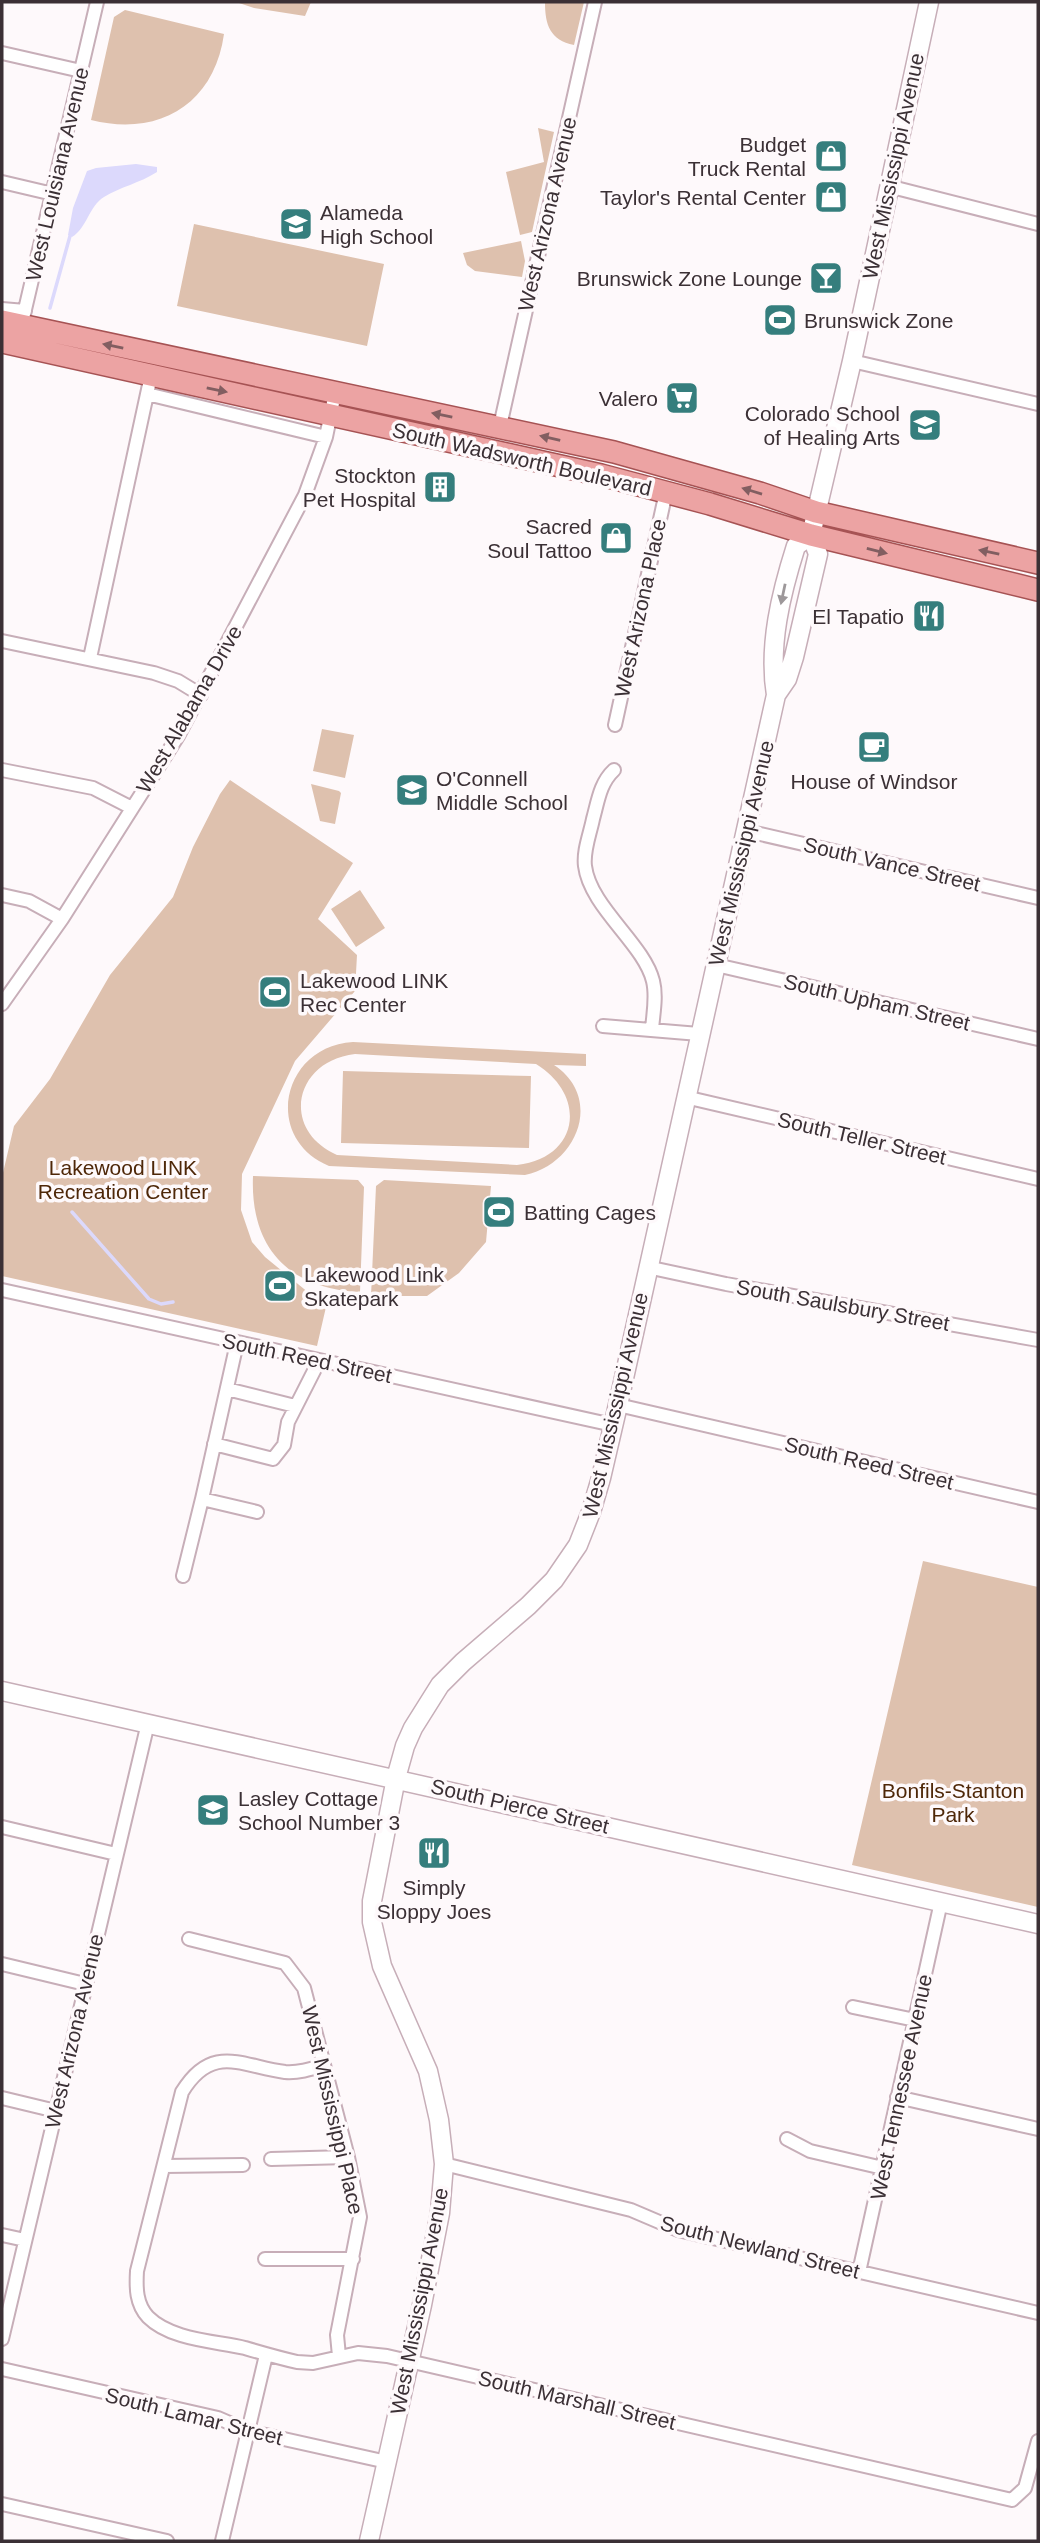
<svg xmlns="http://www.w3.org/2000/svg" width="1040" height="2543" viewBox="0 0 1040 2543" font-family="Arial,sans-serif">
	<rect width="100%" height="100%" fill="#fef9fb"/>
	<path fill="#dec1ae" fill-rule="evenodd" d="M236 2H311L305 16 254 8Z
		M545 2H584L574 45C550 40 545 25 545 2Z
		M125 10 224 34C214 105 158 137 91 120L114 17Z
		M538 128 554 132 532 232 520 235 506 172 544 162Z
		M194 224 384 264 367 346 177 306Z
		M521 241 525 261 522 277 475 271 467 265 463 253Z
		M322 729 354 735 345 778 313 771Z
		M230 780 353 863 318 919 357 955 355 991 295 1061 242 1174 241 1210 252 1242 265 1257 326 1307 317 1346 2 1276V1177L14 1126 50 1079 110 975 173 897 193 847 220 794Z
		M311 784 339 791 341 793 335 824 320 821Z
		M360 890 385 928 356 947 331 909Z
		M353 1042 586 1054V1066L554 1065C604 1098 577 1164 525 1175L329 1166C262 1138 282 1046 353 1042ZM355 1054 536 1064C588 1096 579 1158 517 1165L337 1155C280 1130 294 1061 355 1054Z
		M343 1071 531 1076 529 1148 341 1143Z
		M253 1176 358 1180 364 1187 360 1292C288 1289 250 1247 253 1176Z
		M384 1180 491 1186 486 1242 459 1273 427 1296H371L376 1186Z
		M923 1561 1038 1587V1907L852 1865Z"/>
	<path fill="#dcd9fc" d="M136 164 157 167V172C140 183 120 187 104 197 89 206 87 228 72 237L68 235 73 208 87 171 96 168Z"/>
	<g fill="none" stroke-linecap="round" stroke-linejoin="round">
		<path stroke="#dcd9fc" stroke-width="3.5" d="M50 308 70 236
			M72 1212 149 1299 161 1304 173 1302"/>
		<defs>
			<path id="street" d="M2 53 81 71
				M2 182 53 194
				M888 186 1038 224
				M2 309 25 311
				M20 331 97 2
				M852 361 1038 404
				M147 394 326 437
				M500 426 595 2
				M2 641 154 673 178 681 201 695
				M90 658 152 371
				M615 725 666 492
				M2 770 93 788 132 808
				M614 770C600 783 598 801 593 819 590 834 583 851 585 866 590 907 644 944 653 981 657 997 653 1014 652 1030
				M747 831 1038 898
				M2 895 29 901 62 919
				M716 965 1038 1039
				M2 1004 62 919 178 736 305 495 326 437 335 393
				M603 1026 699 1034
				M685 1097 1038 1179
				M647 1267 726 1284 1038 1340
				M2 1290 613 1425
				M237 1343 202 1499 257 1512
				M227 1389 295 1406
				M618 1405 1038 1502
				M214 1444 273 1459 284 1445 288 1422 319 1361
				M183 1576 202 1499
				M2 1827 116 1854
				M189 1939 285 1963 304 1988 348 2157 360 2217 337 2335 339 2356
				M2 1964 85 1984
				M853 2007 915 2020
				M324 2065C311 2069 299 2073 285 2072 241 2066 212 2043 182 2092L137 2271C136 2288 136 2304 148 2317 171 2340 215 2341 245 2348 262 2353 279 2358 297 2362L313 2363 358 2353 387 2356 1012 2500 1025 2488 1038 2441
				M897 2097 1038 2129
				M2 2098 56 2111
				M787 2139 810 2151 883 2168
				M271 2159 348 2157
				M444 2164 631 2210 678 2230 1038 2313
				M164 2166 243 2165
				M2 2235 25 2240
				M265 2259H353
				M859 2272 941 1902
				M2 2339 148 1723
				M2 2369 218 2418 248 2431 387 2462
				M2 2504 167 2541
				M222 2541 266 2355"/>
			<path id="secondary" d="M776 695 787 679 794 657 818 554 811 535 852 361 929 2
				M2 1691 1038 1924
				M369 2541 422 2305 440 2213 444 2164 439 2120 428 2071 382 1966 372 1922V1901L396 1778 405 1746 413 1728 440 1685 463 1662 528 1606 554 1580 578 1545 591 1512 601 1478 618 1405 776 695C768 646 781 593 796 546L811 535"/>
			<path id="primary" d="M2 321 614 452 760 493 816 512 1038 563
				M2 342 601 475 710 504 811 535 1038 590"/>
		</defs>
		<use href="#street" stroke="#c7aeb8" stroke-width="16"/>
		<use href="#secondary" stroke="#c7aeb8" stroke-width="21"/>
		<use href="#primary" stroke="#a65354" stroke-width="24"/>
		<use href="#street" stroke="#fff" stroke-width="12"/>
		<use href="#secondary" stroke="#fff" stroke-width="18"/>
		<use href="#primary" stroke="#eca3a3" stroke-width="21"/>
	</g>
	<defs><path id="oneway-solid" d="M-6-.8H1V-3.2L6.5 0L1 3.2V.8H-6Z" transform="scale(1.75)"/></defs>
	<g fill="#825e61">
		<use href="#oneway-solid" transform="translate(113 346) rotate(-168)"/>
		<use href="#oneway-solid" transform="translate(217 390) rotate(12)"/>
		<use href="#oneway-solid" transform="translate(442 415) rotate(-169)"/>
		<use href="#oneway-solid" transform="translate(550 438) rotate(-167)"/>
		<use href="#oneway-solid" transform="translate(752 491) rotate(-163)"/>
		<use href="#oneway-solid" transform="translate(877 551) rotate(14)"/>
		<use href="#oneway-solid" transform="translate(989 552) rotate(-168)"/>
	</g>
	<use fill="#9d989a" href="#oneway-solid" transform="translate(783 594) rotate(102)"/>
	<defs>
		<symbol id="shop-square" viewBox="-11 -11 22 22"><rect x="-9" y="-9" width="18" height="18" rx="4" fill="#357e7d" stroke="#fef9fb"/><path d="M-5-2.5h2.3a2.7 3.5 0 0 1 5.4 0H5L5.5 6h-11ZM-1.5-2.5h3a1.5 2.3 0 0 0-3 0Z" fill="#fff"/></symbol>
		<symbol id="school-square" viewBox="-11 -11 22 22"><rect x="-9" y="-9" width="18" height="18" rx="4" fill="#357e7d" stroke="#fef9fb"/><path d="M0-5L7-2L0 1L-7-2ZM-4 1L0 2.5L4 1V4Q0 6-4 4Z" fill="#fff"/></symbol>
		<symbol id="bar-square" viewBox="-11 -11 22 22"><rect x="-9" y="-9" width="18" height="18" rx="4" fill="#357e7d" stroke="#fef9fb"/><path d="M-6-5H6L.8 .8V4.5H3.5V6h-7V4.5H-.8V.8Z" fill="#fff"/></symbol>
		<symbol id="stadium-square" viewBox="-11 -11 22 22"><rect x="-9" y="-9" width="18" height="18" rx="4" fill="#357e7d" stroke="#fef9fb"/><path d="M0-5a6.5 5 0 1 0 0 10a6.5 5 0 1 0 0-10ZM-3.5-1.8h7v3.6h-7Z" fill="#fff"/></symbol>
		<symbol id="supermarket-square" viewBox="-11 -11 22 22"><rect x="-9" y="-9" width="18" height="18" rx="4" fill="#357e7d" stroke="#fef9fb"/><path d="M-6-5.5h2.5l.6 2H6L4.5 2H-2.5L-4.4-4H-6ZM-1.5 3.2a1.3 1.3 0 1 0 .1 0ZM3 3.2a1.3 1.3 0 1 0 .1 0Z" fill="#fff"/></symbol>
		<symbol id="university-square" viewBox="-11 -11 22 22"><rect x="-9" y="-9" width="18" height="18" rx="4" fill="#357e7d" stroke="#fef9fb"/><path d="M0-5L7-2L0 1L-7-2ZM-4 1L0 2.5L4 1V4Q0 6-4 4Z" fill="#fff"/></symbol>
		<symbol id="building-square" viewBox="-11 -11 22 22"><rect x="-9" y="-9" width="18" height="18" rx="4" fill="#357e7d" stroke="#fef9fb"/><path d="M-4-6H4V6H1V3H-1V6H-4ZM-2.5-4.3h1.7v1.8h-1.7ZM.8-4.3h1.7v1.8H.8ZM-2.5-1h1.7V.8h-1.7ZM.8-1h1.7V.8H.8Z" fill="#fff"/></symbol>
		<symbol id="restaurant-square" viewBox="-11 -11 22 22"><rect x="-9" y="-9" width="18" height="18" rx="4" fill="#357e7d" stroke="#fef9fb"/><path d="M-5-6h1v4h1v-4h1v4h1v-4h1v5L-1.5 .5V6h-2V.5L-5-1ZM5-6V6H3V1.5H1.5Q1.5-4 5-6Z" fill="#fff"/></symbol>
		<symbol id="cafe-square" viewBox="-11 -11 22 22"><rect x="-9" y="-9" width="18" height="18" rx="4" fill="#357e7d" stroke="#fef9fb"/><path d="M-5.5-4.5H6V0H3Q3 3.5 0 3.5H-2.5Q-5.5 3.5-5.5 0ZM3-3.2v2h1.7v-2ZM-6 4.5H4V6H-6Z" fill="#fff"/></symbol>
	</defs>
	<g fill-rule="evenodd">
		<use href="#shop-square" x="812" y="137" width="38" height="38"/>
		<use href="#shop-square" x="812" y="178" width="38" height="38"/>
		<use href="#school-square" x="277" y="205" width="38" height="38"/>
		<use href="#bar-square" x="807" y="259" width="38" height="38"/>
		<use href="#stadium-square" x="761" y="301" width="38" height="38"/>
		<use href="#supermarket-square" x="663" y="379" width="38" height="38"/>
		<use href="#university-square" x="906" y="406" width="38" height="38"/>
		<use href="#building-square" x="421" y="468" width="38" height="38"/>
		<use href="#shop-square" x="597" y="519" width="38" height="38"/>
		<use href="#restaurant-square" x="910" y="597" width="38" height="38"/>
		<use href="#cafe-square" x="855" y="728" width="38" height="38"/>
		<use href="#school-square" x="393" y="771" width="38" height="38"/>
		<use href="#stadium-square" x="256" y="973" width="38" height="38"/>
		<use href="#stadium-square" x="480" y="1193" width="38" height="38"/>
		<use href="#stadium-square" x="261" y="1267" width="38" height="38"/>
		<use href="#school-square" x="194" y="1791" width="38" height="38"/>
		<use href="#restaurant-square" x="415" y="1834" width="38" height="38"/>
	</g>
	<g text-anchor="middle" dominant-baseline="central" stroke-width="7" stroke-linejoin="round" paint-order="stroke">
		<g font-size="21" fill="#3b3035" stroke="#fef9fb" text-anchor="end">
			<text x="806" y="144">Budget<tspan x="806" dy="24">Truck Rental</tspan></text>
			<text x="806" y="197">Taylor's Rental Center</text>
			<text x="320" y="212" text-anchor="start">Alameda<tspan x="320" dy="24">High School</tspan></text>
			<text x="802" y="278">Brunswick Zone Lounge</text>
			<text x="804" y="320" text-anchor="start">Brunswick Zone</text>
			<text x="658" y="398">Valero</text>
			<text x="900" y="413">Colorado School<tspan x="900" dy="24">of Healing Arts</tspan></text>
			<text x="416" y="475">Stockton<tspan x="416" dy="24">Pet Hospital</tspan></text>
			<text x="592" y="526">Sacred<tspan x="592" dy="24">Soul Tattoo</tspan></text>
			<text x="904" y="616">El Tapatio</text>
			<text x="436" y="778" text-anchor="start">O'Connell<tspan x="436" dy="24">Middle School</tspan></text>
			<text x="874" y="781" text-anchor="middle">House of Windsor</text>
			<text x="300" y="980" text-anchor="start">Lakewood LINK<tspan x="300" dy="24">Rec Center</tspan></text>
			<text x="524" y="1212" text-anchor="start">Batting Cages</text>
			<text x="304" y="1274" text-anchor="start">Lakewood Link<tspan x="304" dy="24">Skatepark</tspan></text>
			<text x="238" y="1798" text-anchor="start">Lasley Cottage<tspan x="238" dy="24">School Number 3</tspan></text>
			<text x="434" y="1887" text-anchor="middle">Simply<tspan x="434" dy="24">Sloppy Joes</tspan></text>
		</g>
		<g font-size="21" fill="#3b3035" stroke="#fef9fb">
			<text transform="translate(893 166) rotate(-78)">West Mississippi Avenue</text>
			<text transform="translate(57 174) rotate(-77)">West Louisiana Avenue</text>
			<text transform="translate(547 214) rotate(-77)">West Arizona Avenue</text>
			<text transform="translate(522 459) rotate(13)">South Wadsworth Boulevard</text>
			<text transform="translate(640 608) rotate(-78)">West Arizona Place</text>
			<text transform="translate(189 709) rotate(-60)">West Alabama Drive</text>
			<text transform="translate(741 853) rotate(-77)">West Mississippi Avenue</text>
			<text transform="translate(892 864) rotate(13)">South Vance Street</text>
			<text transform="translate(877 1002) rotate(13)">South Upham Street</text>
			<text transform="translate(862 1138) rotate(13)">South Teller Street</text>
			<text transform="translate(843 1305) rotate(10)">South Saulsbury Street</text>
			<text transform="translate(307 1358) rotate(12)">South Reed Street</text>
			<text transform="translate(615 1405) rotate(-77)">West Mississippi Avenue</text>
			<text transform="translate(869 1463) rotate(13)">South Reed Street</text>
			<text transform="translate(520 1806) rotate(13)">South Pierce Street</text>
			<text transform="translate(74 2031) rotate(-77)">West Arizona Avenue</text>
			<text transform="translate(901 2087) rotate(-78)">West Tennessee Avenue</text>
			<text transform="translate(333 2110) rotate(77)">West Mississippi Place</text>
			<text transform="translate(760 2247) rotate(14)">South Newland Street</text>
			<text transform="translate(419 2301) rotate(-79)">West Mississippi Avenue</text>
			<text transform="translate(577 2400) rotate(13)">South Marshall Street</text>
			<text transform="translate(194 2416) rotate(14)">South Lamar Street</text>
		</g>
		<g font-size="21" fill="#4e2708" stroke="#fef9fb">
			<text x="123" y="1167">Lakewood LINK<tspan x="123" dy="24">Recreation Center</tspan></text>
			<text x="953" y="1790">Bonfils-Stanton<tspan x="953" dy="24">Park</tspan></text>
		</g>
	</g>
	<rect width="1040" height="2543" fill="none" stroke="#3b3035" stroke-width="7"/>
</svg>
